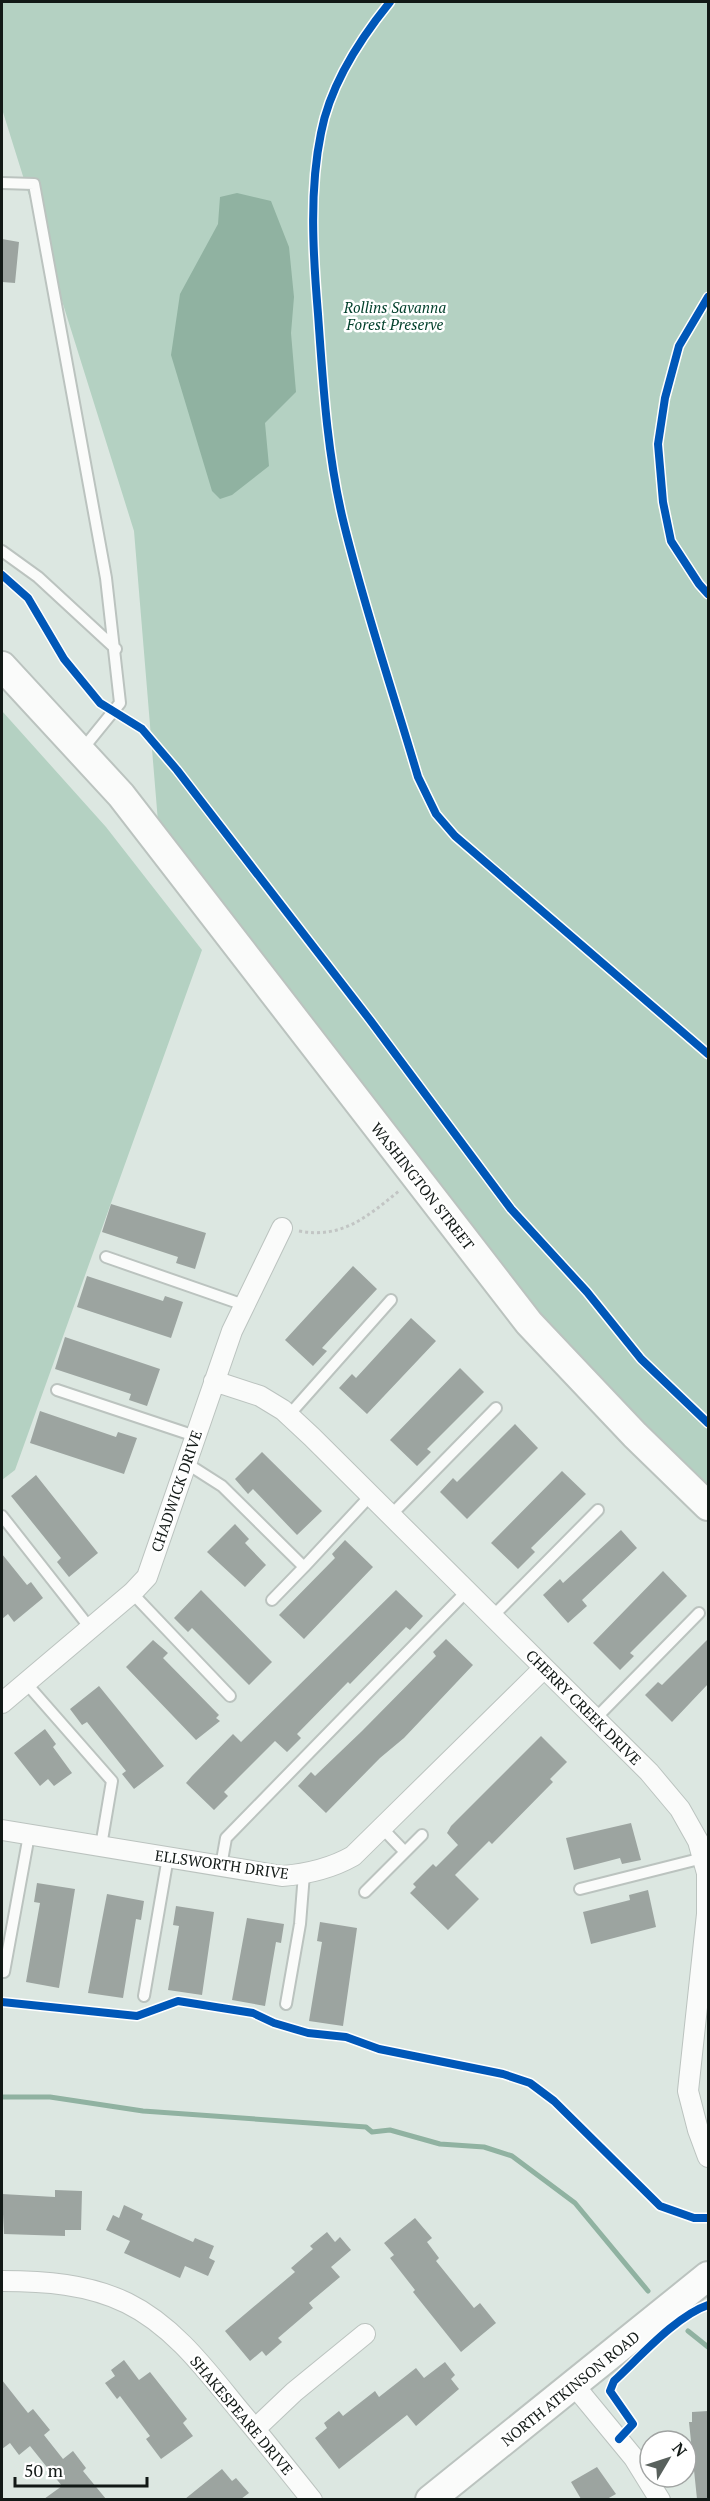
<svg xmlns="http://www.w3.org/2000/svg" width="710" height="2501" viewBox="0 0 710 2501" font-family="'PT Serif',serif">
	<rect width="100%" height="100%" fill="#dce7e1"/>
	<path fill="#b4d1c2" d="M2 2H708V1506L635 1435 160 846 134 531 2 109Z
		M2 711 106 827 202 950 15 1470 2 1480Z"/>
	<path fill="#90b2a1" d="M237 193 271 201 289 247 294 297 291 333 296 392 265 423 269 466 232 495 220 499 212 491 171 355 180 294 218 224 220 197Z"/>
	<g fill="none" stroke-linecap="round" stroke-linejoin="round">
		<path stroke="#90b2a1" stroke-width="5" d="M2 2097H50L143 2111 366 2127 372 2132 390 2130 440 2144 484 2147 512 2156 575 2203 648 2291
			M688 2331 708 2347"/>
	</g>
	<path fill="#9ca4a0" d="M2 239 19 242 15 283 2 282Z
		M111 1204 206 1233 195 1269 176 1263 178 1257 102 1232Z
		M353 1266 377 1289 322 1348 327 1351 313 1366 285 1340Z
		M87 1276 163 1301 165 1296 183 1302 171 1338 77 1307Z
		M411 1318 436 1341 367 1414 339 1388 352 1374 356 1378Z
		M65 1337 160 1369 147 1406 129 1400 131 1394 55 1369Z
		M460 1368 484 1392 427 1449 431 1452 417 1466 390 1440Z
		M40 1411 116 1437 118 1432 137 1438 124 1474 30 1443Z
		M515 1424 538 1448 467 1519 440 1492 453 1478 457 1482Z
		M262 1452 322 1511 297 1535 253 1489 248 1494 235 1479Z
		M562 1471 586 1494 531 1548 535 1552 518 1569 491 1543Z
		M36 1475 98 1553 69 1577 57 1562 61 1558 11 1496Z
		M235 1524 249 1539 245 1543 266 1565 245 1587 207 1552Z
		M621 1530 637 1548 582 1600 587 1606 568 1623 543 1595 560 1579 563 1583Z
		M345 1540 373 1567 304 1639 279 1615 335 1558 332 1554Z
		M2 1554 27 1585 31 1582 43 1598 14 1622 8 1614 2 1619Z
		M663 1571 687 1596 630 1653 634 1656 620 1670 593 1643Z
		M201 1590 272 1662 249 1685 192 1628 188 1632 174 1618Z
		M396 1590 423 1616 410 1630 406 1627 350 1684 348 1682 297 1734 301 1738 287 1752 275 1741 224 1792 228 1796 214 1810 186 1783 192 1776 233 1734 241 1742Z
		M446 1639 473 1665 404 1738 380 1758 326 1813 298 1786 311 1772 315 1776 362 1731 436 1656 433 1652Z
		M708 1639V1684L672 1722 645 1695 658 1682 662 1685Z
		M153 1640 168 1653 163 1658 219 1715 216 1718 220 1721 196 1740 126 1667Z
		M99 1686 164 1766 134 1789 122 1774 126 1771 87 1722 82 1725 70 1709Z
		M45 1729 56 1744 53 1747 72 1773 54 1786 48 1779 40 1786 14 1753Z
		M541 1736 567 1762 550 1779 553 1782 492 1844 489 1841 455 1875 479 1899 448 1930 410 1893 416 1887 413 1884 433 1864 436 1867 458 1845 447 1833 451 1826Z
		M631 1823 641 1860 622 1864 620 1858 574 1870 566 1838Z
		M37 1883 75 1889 59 1988 26 1982 40 1903 34 1902Z
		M648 1890 656 1927 591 1944 583 1912 630 1900 629 1895Z
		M107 1894 144 1901 141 1920 136 1919 123 1998 88 1993Z
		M176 1906 214 1912 202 1995 168 1990 179 1926 173 1925Z
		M247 1918 284 1924 281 1943 276 1942 265 2006 232 2000Z
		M320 1922 357 1928 343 2026 309 2021 322 1942 317 1941Z
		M55 2190 82 2191 81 2230H65V2236L4 2234 2 2194 55 2197Z
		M124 2205 143 2214 141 2219 193 2242 195 2238 214 2246 209 2258 215 2261 208 2276 185 2266 180 2278 124 2253 130 2241 106 2230 113 2215 119 2218Z
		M415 2218 432 2238 427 2242 439 2258 436 2261 474 2308 480 2303 496 2323 461 2352 413 2292 415 2290 390 2258 394 2255 384 2243Z
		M327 2232 335 2242 340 2237 351 2250 331 2267 340 2277 309 2303 313 2308 278 2338 282 2342 266 2356 262 2351 250 2361 225 2331 295 2272 291 2268 313 2249 310 2246Z
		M124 2360 139 2380 150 2372 187 2419 183 2423 193 2436 161 2459 146 2439 150 2436 120 2396 117 2399 105 2383 115 2376 111 2370Z
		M445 2362 455 2375 451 2379 459 2389 416 2426 407 2415 339 2469 315 2438 327 2428 324 2423 339 2411 343 2416 375 2391 379 2397 416 2368 424 2378Z
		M2 2380 28 2413 33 2409 50 2430 44 2435 63 2459 73 2451 86 2468 83 2471 106 2499H44L62 2486 30 2446 19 2455 10 2443 2 2449Z
		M708 2411V2499H697L689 2422H692V2412Z
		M597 2467 616 2494 607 2499H581L571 2482Z
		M222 2469 232 2481 236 2478 249 2493 241 2499H185Z"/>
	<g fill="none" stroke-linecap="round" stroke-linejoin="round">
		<defs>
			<path id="lane" d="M2 183 34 184 106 578 120 703 81 751
				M2 551 38 577 116 649
				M106 1257 244 1305
				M57 1390 195 1436
				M289 1415 391 1300
				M186 1463 222 1486 304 1567 371 1495
				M391 1515 496 1408
				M2 1516 90 1628
				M132 1593 230 1696
				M272 1600 304 1567
				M492 1617 598 1510
				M26 1683 112 1781 101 1846
				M595 1719 699 1613
				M405 1852 422 1835
				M221 1866 226 1838 467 1591
				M580 1889 703 1858
				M365 1892 405 1852 382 1828
				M4 1972 29 1835
				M144 1996 168 1857
				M286 2004 300 1924 304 1874"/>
			<path id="street" d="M214 1381 260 1396 283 1410 312 1437 649 1772 680 1809 698 1841 707 1873V1914L688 2091 698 2130 708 2157
				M2 1703 132 1593 147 1577 232 1331 282 1228
				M2 1830 282 1876C308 1874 330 1869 353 1856L544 1668
				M2 2281C44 2281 88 2284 127 2303 174 2326 207 2371 239 2410 264 2440 288 2470 312 2500
				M573 2384 634 2458 660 2500
				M255 2429 294 2392 365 2334"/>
			<path id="secondary" d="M2 666 121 795 529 1323 635 1435 708 1506
				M430 2500 708 2276"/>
		</defs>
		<use href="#lane" stroke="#bbc3bf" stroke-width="14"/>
		<use href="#street" stroke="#bbc3bf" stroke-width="22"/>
		<use href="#secondary" stroke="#bbc3bf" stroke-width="32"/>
		<path stroke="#c2c5c4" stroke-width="3" stroke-dasharray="3 3" stroke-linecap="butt" d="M299 1231C342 1239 367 1217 399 1191"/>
		<use href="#lane" stroke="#fafbfa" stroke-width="10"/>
		<use href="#street" stroke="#fafbfa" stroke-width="20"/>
		<use href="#secondary" stroke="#fafbfa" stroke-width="28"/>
		<defs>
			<path id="cycleway" d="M390 2C360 39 330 85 321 133 309 191 313 254 318 314 323 383 327 453 343 520 364 607 393 692 418 777L436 814 455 836 708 1054
				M708 297 679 346 665 398 658 444 663 502 671 541 699 584 708 594
				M2 575 28 598 64 659 100 703 142 729 177 770 370 1020 511 1209 587 1292 641 1359 708 1423
				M2 2002 137 2016 178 2001 253 2013 274 2023 308 2033 346 2037 379 2049 503 2074 530 2083 554 2101 660 2206 694 2218H708
				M619 2439 633 2424 610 2391 614 2381C640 2357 676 2316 708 2305"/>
		</defs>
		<use href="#cycleway" stroke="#fff" stroke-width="11"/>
		<use href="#cycleway" stroke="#0057b8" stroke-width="8"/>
	</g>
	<g text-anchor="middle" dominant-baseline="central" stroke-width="5" stroke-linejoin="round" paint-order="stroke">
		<g font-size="15" font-style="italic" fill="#003f2a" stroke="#fff">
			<text x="395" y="307">Rollins Savanna<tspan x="395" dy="17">Forest Preserve</tspan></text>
		</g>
		<g font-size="15" fill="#121916" stroke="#fff">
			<text transform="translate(423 1186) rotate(52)">WASHINGTON STREET</text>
			<text transform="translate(176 1491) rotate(-71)">CHADWICK DRIVE</text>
			<text transform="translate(584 1707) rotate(45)">CHERRY CREEK DRIVE</text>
			<text transform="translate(222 1864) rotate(8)">ELLSWORTH DRIVE</text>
			<text transform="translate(570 2388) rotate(-39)">NORTH ATKINSON ROAD</text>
			<text transform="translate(242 2415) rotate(50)">SHAKESPEARE DRIVE</text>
		</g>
	</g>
	<rect width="710" height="2501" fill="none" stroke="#121916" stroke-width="6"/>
	<g transform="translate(668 2459) rotate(51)"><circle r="28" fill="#ffffff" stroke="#a0a3a2" stroke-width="1.5"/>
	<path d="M0-4.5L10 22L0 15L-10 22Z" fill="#59615d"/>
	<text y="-9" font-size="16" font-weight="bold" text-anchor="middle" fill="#121916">N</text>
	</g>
	<path d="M15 2477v9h132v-9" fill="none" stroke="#121916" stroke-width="3"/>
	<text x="24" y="2477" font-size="18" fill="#121916" stroke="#ffffff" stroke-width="4.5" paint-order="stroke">50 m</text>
</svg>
